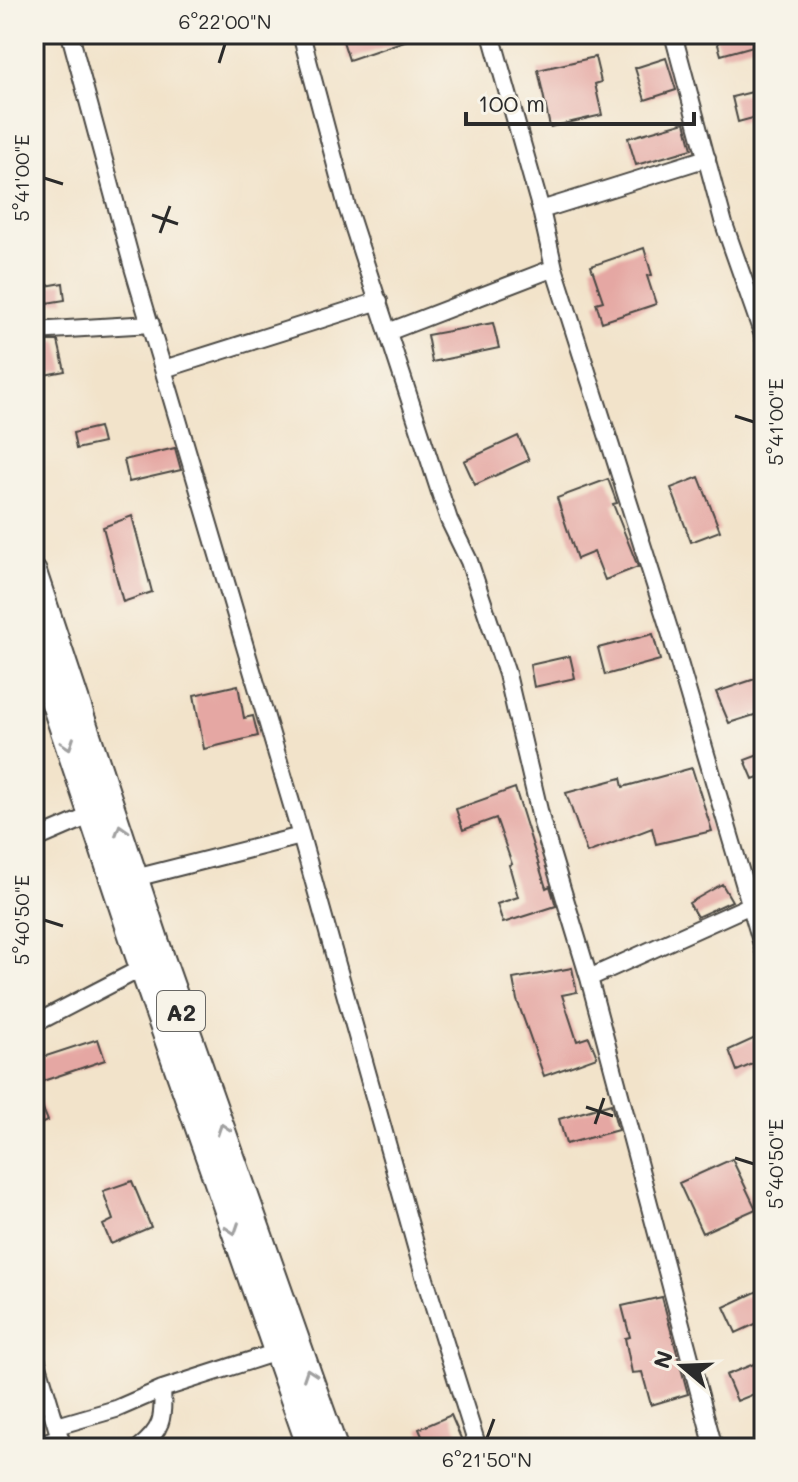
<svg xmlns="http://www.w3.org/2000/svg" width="798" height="1482" viewBox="0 0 798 1482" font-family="Mali,sans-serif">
	<rect width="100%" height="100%" fill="#f7f3e8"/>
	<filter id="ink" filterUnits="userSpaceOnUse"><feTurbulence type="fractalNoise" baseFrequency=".0125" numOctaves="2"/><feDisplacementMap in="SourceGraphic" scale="16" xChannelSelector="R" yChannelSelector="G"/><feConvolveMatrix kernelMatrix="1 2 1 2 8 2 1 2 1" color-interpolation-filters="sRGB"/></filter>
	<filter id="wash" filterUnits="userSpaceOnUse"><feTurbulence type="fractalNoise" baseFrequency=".006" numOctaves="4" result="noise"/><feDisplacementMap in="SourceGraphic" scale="32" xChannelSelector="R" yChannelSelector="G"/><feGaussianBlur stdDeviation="1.8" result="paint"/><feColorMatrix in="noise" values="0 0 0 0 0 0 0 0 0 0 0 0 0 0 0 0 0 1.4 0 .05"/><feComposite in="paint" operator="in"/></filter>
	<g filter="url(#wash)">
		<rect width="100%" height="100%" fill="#f2e3ca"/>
		<g id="blocks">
			<path fill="#e5a7a3" d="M363 34H419V36L349 60 343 41Z
				M715 34H764V43L721 55Z
				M595 57 601 82 595 84 602 115 550 127 538 70Z
				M666 58 676 90 645 100 635 68Z
				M764 89V115L738 122 732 97Z
				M685 122 692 149 636 165 628 138Z
				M644 248 652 275 647 276 656 304 602 322 596 303 603 301 591 266Z
				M63 283 65 300 34 305V288Z
				M493 323 499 348 432 362 427 335Z
				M45 341H58L65 371 34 377V344Z
				M99 427 103 443 76 449 73 433Z
				M518 436 529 460 475 485 464 461Z
				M175 448 181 470 129 482 124 460Z
				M699 477 720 531 691 542 671 488Z
				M608 479 617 503 613 504 638 567 605 580 594 552 577 559 557 498Z
				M132 516 152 592 123 602 103 527Z
				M653 634 660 660 605 675 598 648Z
				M570 656 575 678 534 687 530 665Z
				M764 676V712L729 723 716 692Z
				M238 685 244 718 253 716 258 736 204 749 194 695Z
				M764 753V775L753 779 745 760Z
				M692 768 712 831 656 844 652 828 587 853 566 793 621 778 623 787Z
				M515 788 546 888 550 886 556 906 503 923 497 904 518 897 509 865 512 864 496 818 463 830 456 809Z
				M722 884 732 901 697 917 689 903Z
				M572 968 577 992 562 995 577 1041 589 1037 597 1057 544 1076 517 1000 513 979Z
				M764 1034V1059L737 1071 729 1050Z
				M98 1039 105 1060 34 1084V1060Z
				M34 1087 48 1121 34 1126Z
				M611 1104 618 1130 566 1144 559 1119Z
				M732 1159 756 1209 702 1233 679 1183Z
				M132 1181 151 1227 111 1244 103 1225 113 1220 103 1191Z
				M760 1290 764 1299V1320L736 1333 724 1307Z
				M662 1297 688 1394 651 1405 642 1372 632 1373 625 1338 630 1337 622 1306Z
				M764 1360V1390L737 1401 726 1375Z
				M451 1415 463 1443 452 1448H427L419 1429Z"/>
		</g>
	</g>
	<g filter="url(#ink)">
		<use href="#blocks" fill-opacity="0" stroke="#494743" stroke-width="2"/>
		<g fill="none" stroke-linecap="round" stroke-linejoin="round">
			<defs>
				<path id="minor" d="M70 34 132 264 301 836 425 1279 478 1448
					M301 34 347 207 449 520 469 561 507 674 542 823 589 978 714 1448
					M491 34 541 210 554 268 670 632 764 951
					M673 34 724 224 764 338
					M541 210 707 158
					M34 331 151 324
					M388 332 554 268
					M164 369 379 301
					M34 840 92 815
					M135 878 301 836
					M589 978 764 899
					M34 1024 142 968
					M34 1352 63 1448
					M57 1426 116 1409 162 1389 277 1352
					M34 1446 60 1437
					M139 1448C162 1430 164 1418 162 1389"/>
				<path id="highway" d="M34 572 162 958 335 1448
					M34 644 142 968 310 1448"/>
			</defs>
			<use href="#minor" stroke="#494743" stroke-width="20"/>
			<use href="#highway" stroke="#494743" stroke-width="28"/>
			<use href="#minor" stroke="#fff" stroke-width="16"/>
			<use href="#highway" stroke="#fff" stroke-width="24"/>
		</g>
		<defs><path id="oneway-chevron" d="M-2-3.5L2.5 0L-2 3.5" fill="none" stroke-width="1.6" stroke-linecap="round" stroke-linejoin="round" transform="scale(2)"/></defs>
		<g stroke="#a0a0a0">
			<use href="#oneway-chevron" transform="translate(68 744) rotate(71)"/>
			<use href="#oneway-chevron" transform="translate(121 830) rotate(-107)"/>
			<use href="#oneway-chevron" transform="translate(223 1129) rotate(-109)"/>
			<use href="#oneway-chevron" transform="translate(233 1229) rotate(71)"/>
			<use href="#oneway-chevron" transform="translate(309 1374) rotate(-109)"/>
		</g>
	</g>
	<path fill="none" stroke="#2b2b2b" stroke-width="3" d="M219 63 225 44M44 178 63 184M152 215 178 224M160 233 170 206M735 416 754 422M44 920 63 926M586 1107 613 1116M595 1124 604 1098M735 1158 754 1164M487 1438 494 1419"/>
	<g text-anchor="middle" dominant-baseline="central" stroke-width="7" stroke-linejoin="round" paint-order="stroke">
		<rect fill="#f7f3e8" stroke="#686764" stroke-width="2" x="157" y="991" width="48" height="40" rx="6"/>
		<g font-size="24" font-weight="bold" fill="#2b2b2b">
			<text x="181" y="1011">A2</text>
		</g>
	</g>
	<rect width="798" height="1482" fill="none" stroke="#f7f3e8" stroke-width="88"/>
	<g transform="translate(682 1366) rotate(289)" stroke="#f7f3e8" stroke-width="6" paint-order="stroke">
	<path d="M0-6L14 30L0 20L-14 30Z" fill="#2b2b2b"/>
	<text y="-12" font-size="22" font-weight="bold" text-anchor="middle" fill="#2b2b2b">N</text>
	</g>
	<path d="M466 112v12h228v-12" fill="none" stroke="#2b2b2b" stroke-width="4"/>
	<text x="478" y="112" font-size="24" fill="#2b2b2b" stroke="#f7f3e8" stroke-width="6" paint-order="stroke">100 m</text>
	<rect x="44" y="44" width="710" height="1394" fill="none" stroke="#2b2b2b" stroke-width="3"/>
	<g font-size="20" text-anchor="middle" fill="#2b2b2b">
		<text x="225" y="29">6°22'00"N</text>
		<text transform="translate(22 178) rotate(-90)" y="7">5°41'00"E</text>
		<text transform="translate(776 422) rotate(-90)" y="7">5°41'00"E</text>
		<text transform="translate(22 920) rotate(-90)" y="7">5°40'50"E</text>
		<text transform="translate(776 1164) rotate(-90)" y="7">5°40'50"E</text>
		<text x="487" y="1467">6°21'50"N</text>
	</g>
</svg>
